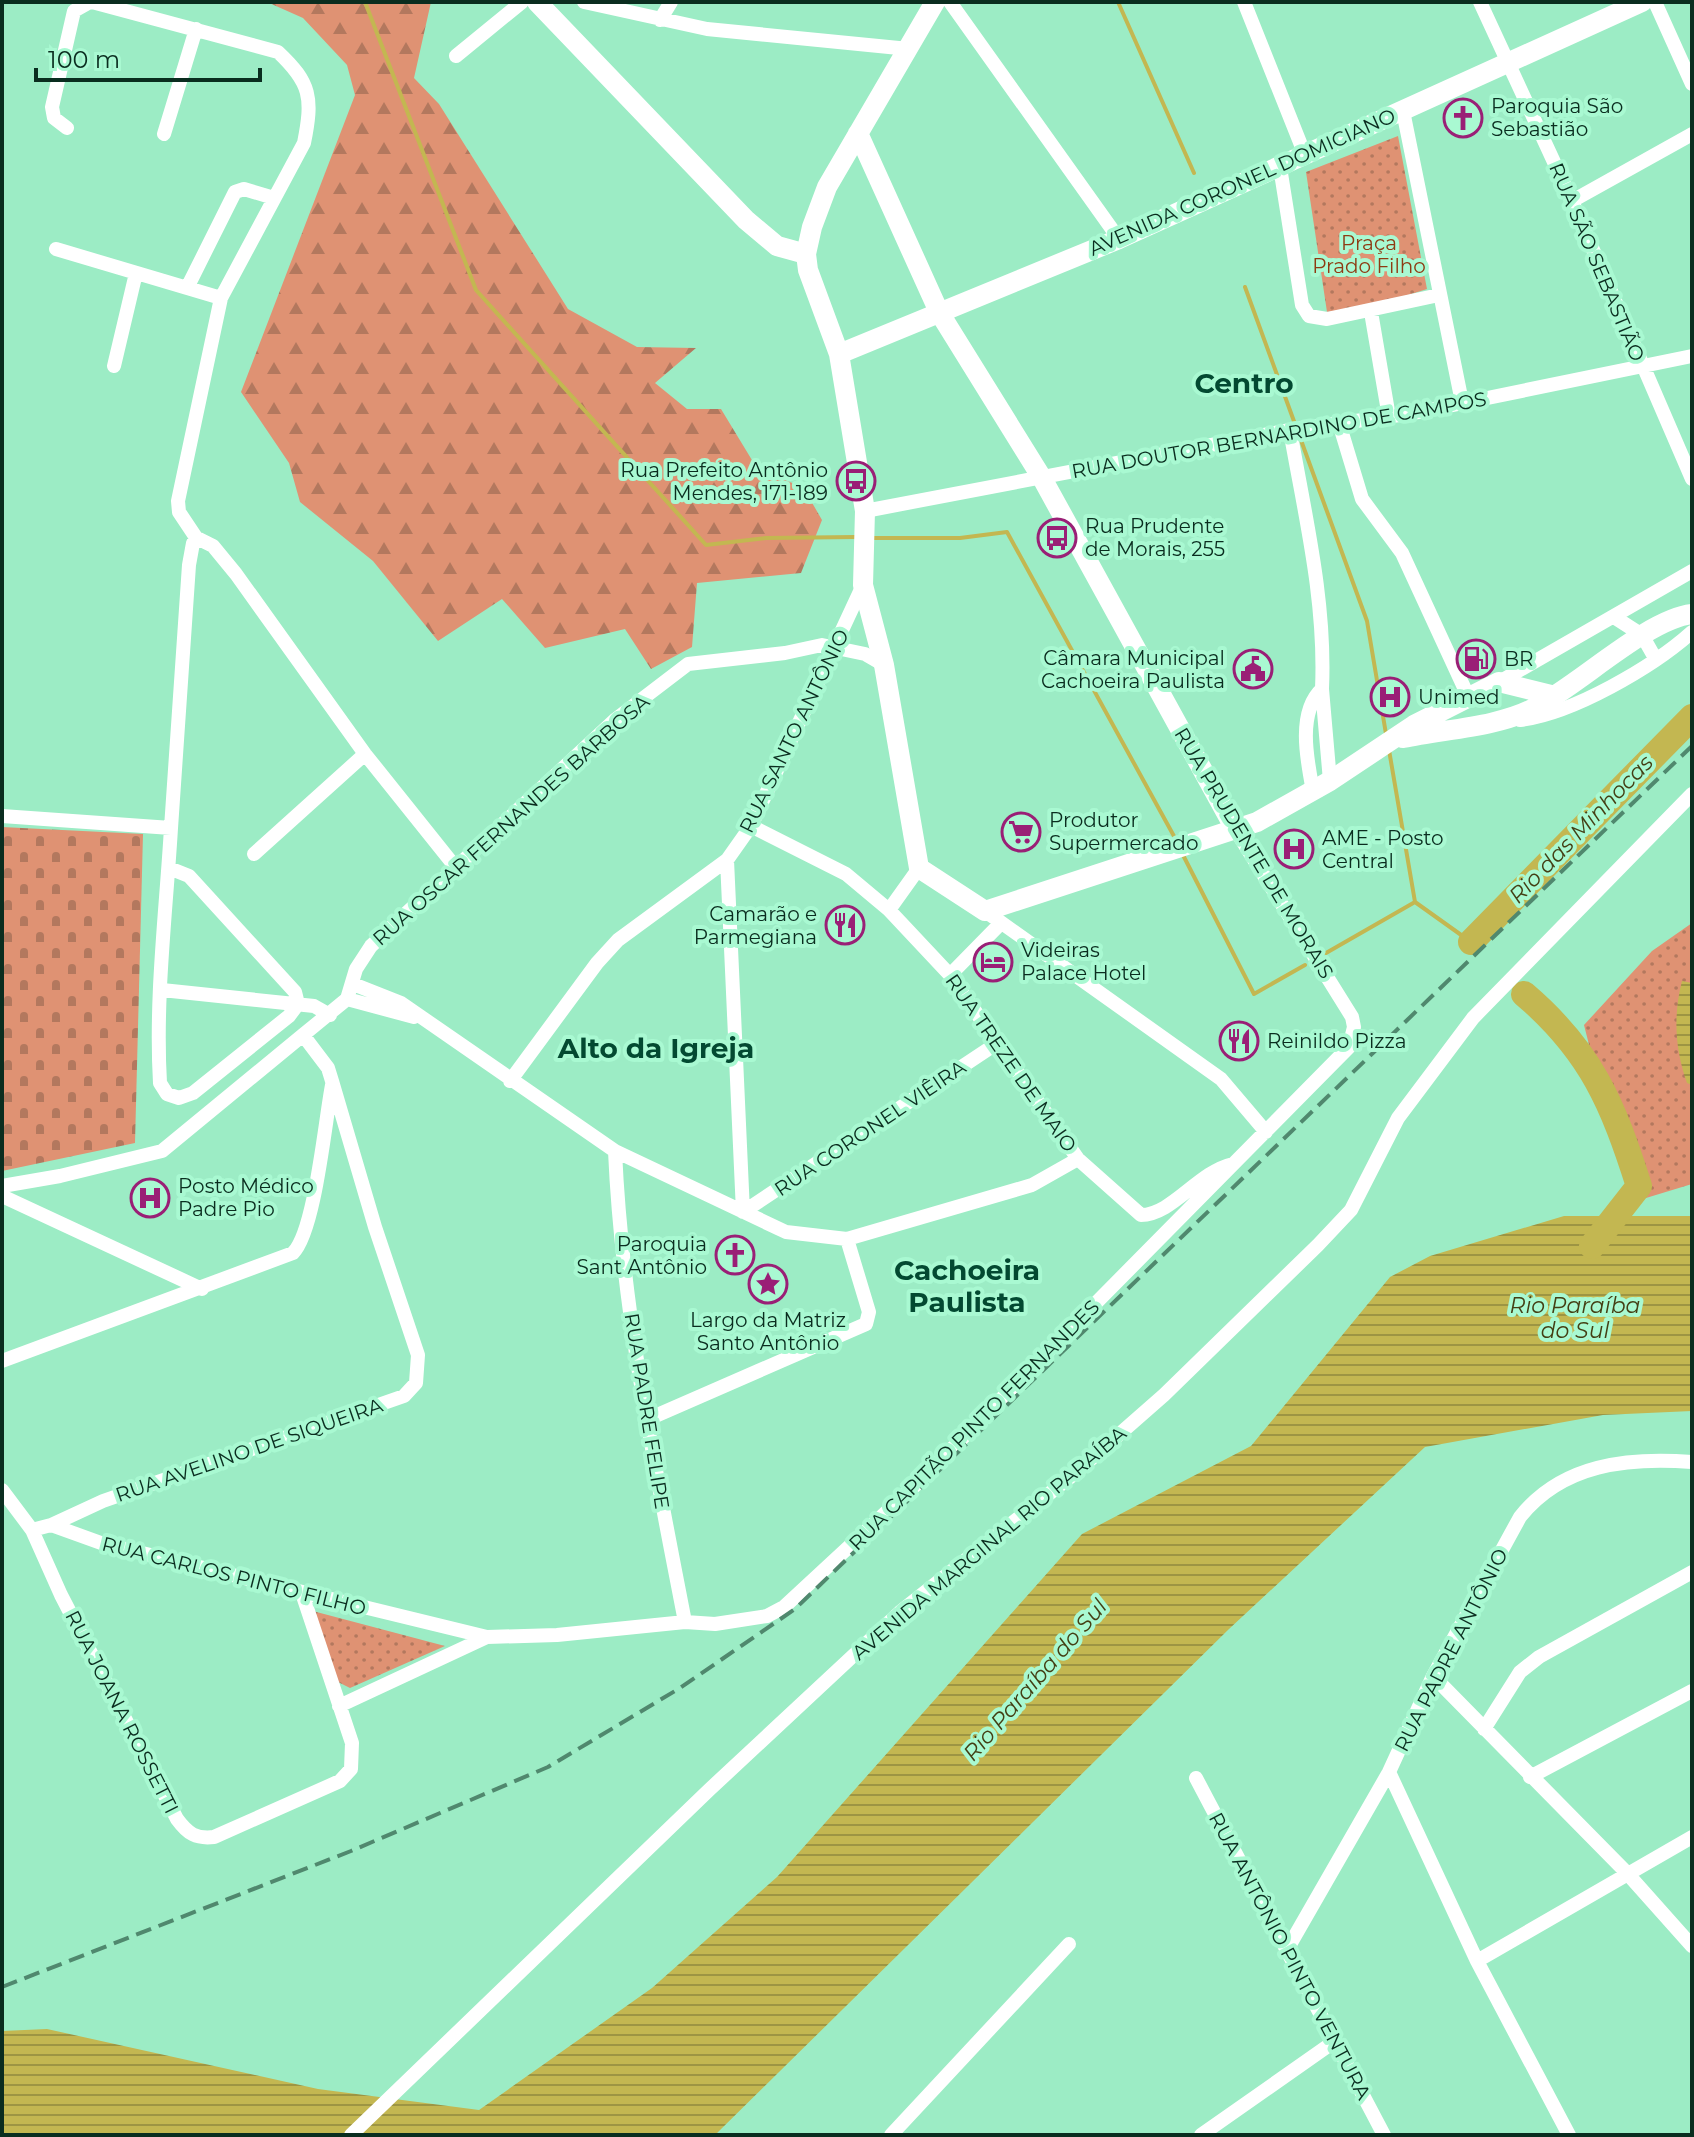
<svg xmlns="http://www.w3.org/2000/svg" width="1694" height="2137" viewBox="0 0 1694 2137" font-family="Montserrat,sans-serif">
	<defs>
		<pattern id="forest-firs" width="22" height="20" patternUnits="userSpaceOnUse" patternTransform="scale(2)"><rect width="22" height="20" fill="#df9273"/><path d="M5 1l3.5 6h-7zM16 11l3.5 6h-7z" fill="#b3785e"/></pattern>
		<pattern id="cemetery-stones" width="16" height="16" patternUnits="userSpaceOnUse" patternTransform="scale(2)"><rect width="16" height="16" fill="#df9273"/><path d="M2 7V4a2 2 0 0 1 4 0v3zM10 15v-3a2 2 0 0 1 4 0v3z" fill="#b3785e"/></pattern>
		<pattern id="park-dots" width="8" height="8" patternUnits="userSpaceOnUse" patternTransform="scale(2)"><rect width="8" height="8" fill="#df9273"/><path d="M2 2h.1M6 6h.1" fill="none" stroke="#b3785e" stroke-width="1.8" stroke-linecap="round"/></pattern>
		<pattern id="water-rules" width="6" height="5" patternUnits="userSpaceOnUse" patternTransform="scale(2)"><rect width="6" height="5" fill="#c3b751"/><path d="M0 2.5h6" fill="none" stroke="#9d9543"/></pattern>
	</defs>
	<rect width="100%" height="100%" fill="#9cecc5"/>
	<path fill="url(#forest-firs)" d="M267 2H431L414 78 439 104 568 309 637 347 696 348 655 383 687 409H721L758 470 803 487 822 520 801 573 697 583 692 647 651 669 625 629 545 648 502 599 438 641 373 561 300 502 289 463 241 392 355 95 347 65 303 18Z"/>
	<path fill="url(#cemetery-stones)" d="M2 827 143 834 135 1143 2 1171Z"/>
	<path fill="url(#park-dots)" d="M1398 136 1427 289 1377 305 1327 312 1306 172Z
		M1692 923V1184L1646 1198 1625 1142 1604 1104 1584 1025 1652 951Z
		M309 1610 445 1646 350 1688 338 1682Z"/>
	<path fill="url(#water-rules)" d="M1682 981 1692 983V1085L1687 1083C1675 1050 1673 1015 1682 981Z
		M1564 1216H1692V1411L1603 1415 1425 1447 1229 1629 715 2135H2V2031L47 2029 318 2089 479 2110 652 1988 777 1877 1082 1534 1251 1446 1390 1277 1430 1256Z"/>
	<g fill="none" stroke-linecap="round" stroke-linejoin="round">
		<path stroke="#c3b751" stroke-width="4" d="M365 2 476 290 706 545 766 538 856 537
			M1118 2 1194 173
			M1245 287 1295 424
			M1298 432 1367 621 1386 734
			M874 538H960L1007 532 1175 838
			M1389 750 1415 902 1471 942
			M1183 855 1254 994 1305 965
			M1326 953 1415 902"/>
		<path stroke="#c3b751" stroke-width="26" d="M1471 942 1692 717
			M1524 994C1591 1051 1613 1104 1639 1186L1592 1246"/>
		<path stroke="#fff" stroke-width="14" d="M92 2 278 52C311 83 313 98 304 143L221 298 178 501 179 512 197 539
			M584 2 707 29 909 49
			M950 2 1119 239
			M1244 2 1305 155
			M1480 2 1572 201 1692 479
			M1655 2 1692 84
			M660 20 671 2
			M456 56 522 2
			M1403 111 1462 402
			M67 128 54 118 52 107 74 11 90 2
			M164 134 196 29
			M1280 167 1302 305 1309 316 1327 319 1439 295
			M1572 201 1692 134
			M56 249 221 298
			M188 286 235 192 244 189 274 198
			M1371 312 1389 417
			M114 366 136 273
			M1339 423 1362 499 1402 553 1468 696
			M1290 430C1305 516 1326 601 1322 689
			M865 511 1290 430 1414 413 1692 356
			M1614 617 1642 635 1655 658
			M1499 682 1692 571
			M1520 720C1572 714 1653 667 1692 632
			M1313 791C1307 760 1297 712 1322 689L1330 781
			M2 816 171 828
			M751 826 846 874 889 910 950 975 1078 1159 1141 1215C1172 1215 1198 1172 1233 1164
			M254 854 365 754
			M169 868 189 876 295 992 298 1004 289 1016 193 1093 179 1098 167 1094 160 1083C155 999 166 912 171 828L189 565 193 543 199 539 213 546 236 574 365 754 457 869
			M889 910 919 868
			M985 911 1221 1079 1266 1132
			M950 975 1000 924
			M353 984 401 1003 615 1151 786 1232 847 1239 1032 1185 1078 1159
			M162 990 314 1006 330 1015
			M347 999 414 1017
			M510 1081 597 963 618 940 727 860
			M615 1151C622 1310 655 1466 685 1622
			M2 1186 60 1176 162 1151 303 1035
			M2 1196 202 1289
			M743 1212 727 860 751 826 863 585
			M743 1212 996 1044
			M2 1361 293 1253C315 1231 325 1121 332 1085
			M646 1420 866 1324 869 1312 847 1239
			M2 1490 32 1530 61 1595 177 1819C188 1834 196 1839 214 1837L340 1781 351 1769 352 1743 302 1593
			M51 1525 103 1501 404 1396 416 1383 418 1355 375 1227 332 1081 328 1068 303 1035 347 999 356 969 371 946 616 719 688 664 785 653 822 645 865 654 884 665
			M32 1530 51 1525 101 1543 487 1637 557 1635 685 1622 715 1624 767 1616 784 1607 922 1479 1349 1047 1354 1027 1352 1017 1235 829
			M1433 1676 1626 1872 1692 1946
			M339 1706 487 1637
			M1484 1729 1520 1672 1539 1657 1692 1572
			M1389 1772 1477 1961 1569 2135
			M1530 1777 1692 1691
			M1196 1778 1384 2135
			M1288 1948 1389 1772 1433 1676 1520 1517C1562 1464 1628 1457 1692 1462
			M1477 1961 1692 1837
			M351 2135 709 1790 900 1612 1074 1474 1164 1395 1318 1245 1351 1210 1398 1118 1473 1018 1692 794
			M891 2135 1069 1944
			M1201 2135 1335 2041"/>
		<path stroke="#fff" stroke-width="20" d="M537 2 746 220 777 246 806 254
			M935 2 827 187 812 227 806 254 808 270 839 354 865 511 863 585 884 665 919 868 985 911 1257 822 1330 781 1414 725 1499 682 1555 696
			M858 133 939 312 1042 478 1235 829
			M839 354 1119 239 1642 2
			M1403 738C1445 729 1498 727 1534 708 1578 686 1647 619 1692 614"/>
		<path stroke="#50886e" stroke-width="4" stroke-dasharray="16 8" stroke-linecap="butt" d="M2 1987 351 1851 548 1767 680 1688 795 1609 1692 746"/>
	</g>
	<defs>
		<symbol id="church-ring" viewBox="-11 -11 22 22"><circle r="9.5" fill="#a9f9d2" stroke="#9a1f76" stroke-width="1.5"/><path d="M-1.2-6h2.4v3.5h3.3v2.4h-3.3V6h-2.4V-.1h-3.3v-2.4h3.3Z" fill="#9a1f76"/></symbol>
		<symbol id="bus-ring" viewBox="-11 -11 22 22"><circle r="9.5" fill="#a9f9d2" stroke="#9a1f76" stroke-width="1.5"/><path d="M-5-6H5V4H4V6H2V4H-2V6H-4V4H-5ZM-3.5-4V0h7V-4ZM-3.5 1.2v1.5H-2V1.2ZM2 1.2v1.5H3.5V1.2Z" fill="#9a1f76"/></symbol>
		<symbol id="fuel-ring" viewBox="-11 -11 22 22"><circle r="9.5" fill="#a9f9d2" stroke="#9a1f76" stroke-width="1.5"/><path d="M-5.5-6h7V0h2V4h1.3V-2.5L3-4.5l.8-.8L6-3V5H2.5V1h-1V6h-7ZM-4.2-4.7v3.2H.2V-4.7Z" fill="#9a1f76"/></symbol>
		<symbol id="civic-ring" viewBox="-11 -11 22 22"><circle r="9.5" fill="#a9f9d2" stroke="#9a1f76" stroke-width="1.5"/><path d="M-.6-6.5H3V-4.5H.6V-3L4-1V1h2V6H-6V1h2V-1L-.6-3ZM-1.2 2.5V6h2.4V2.5Z" fill="#9a1f76"/></symbol>
		<symbol id="hospital-ring" viewBox="-11 -11 22 22"><circle r="9.5" fill="#a9f9d2" stroke="#9a1f76" stroke-width="1.5"/><path d="M-5-5h3v3.5h4V-5h3V5h-3V1.5h-4V5h-3Z" fill="#9a1f76"/></symbol>
		<symbol id="supermarket-ring" viewBox="-11 -11 22 22"><circle r="9.5" fill="#a9f9d2" stroke="#9a1f76" stroke-width="1.5"/><path d="M-6-5.5h2.5l.6 2H6L4.5 2H-2.5L-4.4-4H-6ZM-1.5 3.2a1.3 1.3 0 1 0 .1 0ZM3 3.2a1.3 1.3 0 1 0 .1 0Z" fill="#9a1f76"/></symbol>
		<symbol id="restaurant-ring" viewBox="-11 -11 22 22"><circle r="9.5" fill="#a9f9d2" stroke="#9a1f76" stroke-width="1.5"/><path d="M-5-6h1v4h1v-4h1v4h1v-4h1v5L-1.5 .5V6h-2V.5L-5-1ZM5-6V6H3V1.5H1.5Q1.5-4 5-6Z" fill="#9a1f76"/></symbol>
		<symbol id="hotel-ring" viewBox="-11 -11 22 22"><circle r="9.5" fill="#a9f9d2" stroke="#9a1f76" stroke-width="1.5"/><path d="M-6-4.5h1.5V1H6V5H4.5V3h-9V5H-6ZM-4 0a1.8 1.8 0 1 1 3.6 0ZM.5 0V-2.5h3Q6-2.5 6 0Z" fill="#9a1f76"/></symbol>
		<symbol id="sight-ring" viewBox="-11 -11 22 22"><circle r="9.5" fill="#a9f9d2" stroke="#9a1f76" stroke-width="1.5"/><path d="M0-6L1.8-2.2L6-1.7L2.9 1.2L3.7 5.4L0 3.3L-3.7 5.4L-2.9 1.2L-6-1.7L-1.8-2.2Z" fill="#9a1f76"/></symbol>
	</defs>
	<g fill-rule="evenodd">
		<use href="#church-ring" x="1441" y="96" width="44" height="44"/>
		<use href="#bus-ring" x="834" y="459" width="44" height="44"/>
		<use href="#bus-ring" x="1035" y="516" width="44" height="44"/>
		<use href="#fuel-ring" x="1454" y="637" width="44" height="44"/>
		<use href="#civic-ring" x="1231" y="647" width="44" height="44"/>
		<use href="#hospital-ring" x="1368" y="675" width="44" height="44"/>
		<use href="#supermarket-ring" x="999" y="810" width="44" height="44"/>
		<use href="#hospital-ring" x="1272" y="827" width="44" height="44"/>
		<use href="#restaurant-ring" x="823" y="903" width="44" height="44"/>
		<use href="#hotel-ring" x="971" y="940" width="44" height="44"/>
		<use href="#restaurant-ring" x="1217" y="1019" width="44" height="44"/>
		<use href="#hospital-ring" x="128" y="1176" width="44" height="44"/>
		<use href="#church-ring" x="713" y="1233" width="44" height="44"/>
		<use href="#sight-ring" x="746" y="1262" width="44" height="44"/>
	</g>
	<g text-anchor="middle" dominant-baseline="central" stroke-width="8" stroke-linejoin="round" paint-order="stroke">
		<g font-size="20" fill="#0a2d1f" stroke="#a9f9d2" text-anchor="start">
			<text x="1491" y="106">Paroquia São<tspan x="1491" dy="23">Sebastião</tspan></text>
			<text x="828" y="470" text-anchor="end">Rua Prefeito Antônio<tspan x="828" dy="23">Mendes, 171-189</tspan></text>
			<text x="1085" y="526">Rua Prudente<tspan x="1085" dy="23">de Morais, 255</tspan></text>
			<text x="1225" y="658" text-anchor="end">Câmara Municipal<tspan x="1225" dy="23">Cachoeira Paulista</tspan></text>
			<text x="1504" y="659">BR</text>
			<text x="1418" y="697">Unimed</text>
			<text x="1049" y="820">Produtor<tspan x="1049" dy="23">Supermercado</tspan></text>
			<text x="1322" y="838">AME - Posto<tspan x="1322" dy="23">Central</tspan></text>
			<text x="817" y="914" text-anchor="end">Camarão e<tspan x="817" dy="23">Parmegiana</tspan></text>
			<text x="1021" y="950">Videiras<tspan x="1021" dy="23">Palace Hotel</tspan></text>
			<text x="1267" y="1041">Reinildo Pizza</text>
			<text x="178" y="1186">Posto Médico<tspan x="178" dy="23">Padre Pio</tspan></text>
			<text x="707" y="1244" text-anchor="end">Paroquia<tspan x="707" dy="23">Sant Antônio</tspan></text>
			<text x="768" y="1320" text-anchor="middle">Largo da Matriz<tspan x="768" dy="23">Santo Antônio</tspan></text>
		</g>
		<g font-size="20" fill="#0a2d1f" stroke="#a9f9d2">
			<text transform="translate(1242 182) rotate(-24)">AVENIDA CORONEL DOMICIANO</text>
			<text transform="translate(1597 262) rotate(67)">RUA SÃO SEBASTIÃO</text>
			<text transform="translate(1279 435) rotate(-10)">RUA DOUTOR BERNARDINO DE CAMPOS</text>
			<text transform="translate(794 731) rotate(-64)">RUA SANTO ANTÔNIO</text>
			<text transform="translate(511 820) rotate(-42)">RUA OSCAR FERNANDES BARBOSA</text>
			<text transform="translate(1254 853) rotate(59)">RUA PRUDENTE DE MORAIS</text>
			<text transform="translate(1011 1063) rotate(55)">RUA TREZE DE MAIO</text>
			<text transform="translate(870 1128) rotate(-34)">RUA CORONEL VIÊIRA</text>
			<text transform="translate(647 1411) rotate(81)">RUA PADRE FELIPE</text>
			<text transform="translate(974 1425) rotate(-45)">RUA CAPITÃO PINTO FERNANDES</text>
			<text transform="translate(249 1450) rotate(-19)">RUA AVELINO DE SIQUEIRA</text>
			<text transform="translate(989 1543) rotate(-40)">AVENIDA MARGINAL RIO PARAÍBA</text>
			<text transform="translate(234 1576) rotate(14)">RUA CARLOS PINTO FILHO</text>
			<text transform="translate(1451 1650) rotate(-63)">RUA PADRE ANTÔNIO</text>
			<text transform="translate(122 1712) rotate(63)">RUA JOANA ROSSETTI</text>
			<text transform="translate(1290 1956) rotate(62)">RUA ANTÔNIO PINTO VENTURA</text>
		</g>
		<g font-size="20" fill="#8e3b13" stroke="#a9f9d2">
			<text x="1369" y="243">Praça<tspan x="1369" dy="23">Prado Filho</tspan></text>
		</g>
		<g font-size="22" font-style="italic" fill="#443f14" stroke="#a9f9d2">
			<text transform="translate(1581 829) rotate(-46)">Rio das Minhocas</text>
			<text x="1575" y="1305">Rio Paraíba<tspan x="1575" dy="25">do Sul</tspan></text>
			<text transform="translate(1035 1680) rotate(-49)">Rio Paraíba do Sul</text>
		</g>
		<g font-size="28" font-weight="bold" fill="#034931" stroke="#a9f9d2">
			<text x="1244" y="383">Centro</text>
			<text x="656" y="1048">Alto da Igreja</text>
			<text x="967" y="1270">Cachoeira<tspan x="967" dy="32">Paulista</tspan></text>
		</g>
	</g>
	<rect width="1694" height="2137" fill="none" stroke="#0a2d1f" stroke-width="8"/>
	<path d="M36 68v12h224v-12" fill="none" stroke="#0a2d1f" stroke-width="4"/>
	<text x="48" y="68" font-size="24" fill="#0a2d1f" stroke="#a9f9d2" stroke-width="6" paint-order="stroke">100 m</text>
</svg>
